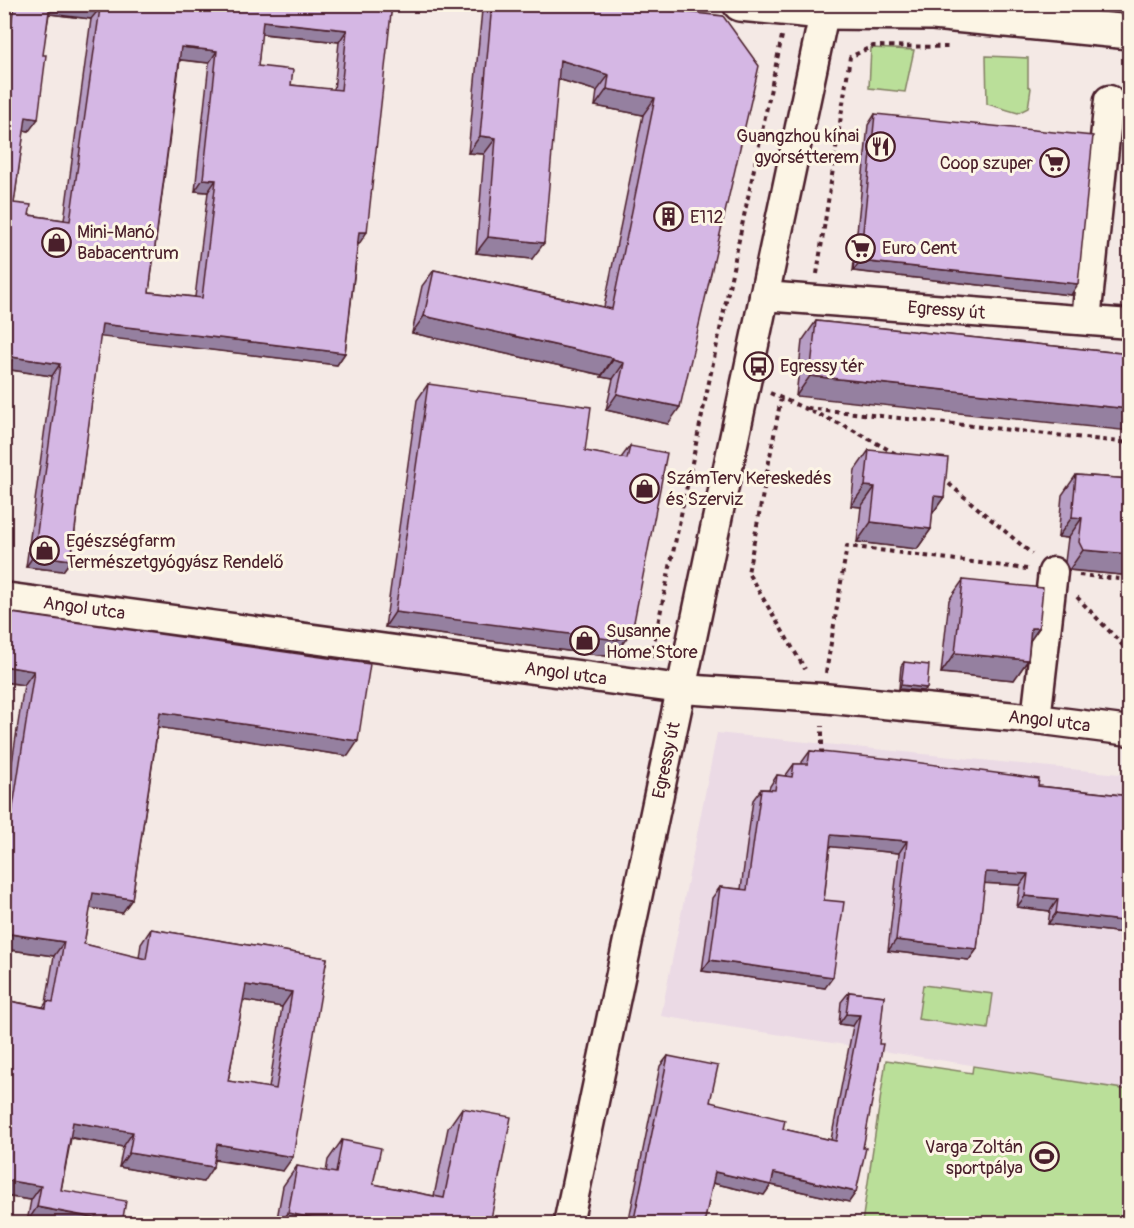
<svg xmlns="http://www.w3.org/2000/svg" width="1134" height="1228" viewBox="0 0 1134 1228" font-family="Pangolin,sans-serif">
	<rect width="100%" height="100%" fill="#f4e9e5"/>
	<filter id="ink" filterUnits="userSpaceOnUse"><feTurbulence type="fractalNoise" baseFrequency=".0167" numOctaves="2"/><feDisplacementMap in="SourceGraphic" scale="12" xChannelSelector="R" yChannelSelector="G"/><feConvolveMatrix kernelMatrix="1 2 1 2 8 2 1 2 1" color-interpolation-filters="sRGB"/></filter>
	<g filter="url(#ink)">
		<path fill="#ebdae5" d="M717 733 1129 775V1090L661 1016Z"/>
		<path fill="#badf99" stroke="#827f62" stroke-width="1.5" d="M871 48 914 50 905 92 869 88Z
			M986 56 1028 58V86L1031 88 1028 108 1018 113 987 104Z
			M923 985 993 994 988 1029 918 1019Z
			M886 1060 972 1073 973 1066 1129 1090V1223H862Z"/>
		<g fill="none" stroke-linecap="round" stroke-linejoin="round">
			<defs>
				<g id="minor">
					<path id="s1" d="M764 296 1130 324"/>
					<path d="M1086 320 1109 100"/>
					<path id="s2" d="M4 597 681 689 822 698 1036 719 1130 731"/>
					<path d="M1036 719 1053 572"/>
					<path id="s3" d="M568 1224 826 4"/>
				</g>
				<path id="major" d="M740 4 823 12 933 13 1130 32"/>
			</defs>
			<use href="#minor" stroke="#4a1f2b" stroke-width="33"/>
			<use href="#major" stroke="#4a1f2b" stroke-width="38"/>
			<path stroke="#4a1f2b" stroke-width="4" stroke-dasharray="4.5 4.5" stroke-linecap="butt" d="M817 274 850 57 873 46 950 47
				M770 393 849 428 898 455
				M781 398 748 573 805 669
				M807 408 1130 443
				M942 478 1032 554
				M1079 575 1130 580
				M1077 597 1130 653
				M651 657 782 36
				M826 673 847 546 1027 569
				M822 754V726"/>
			<use href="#minor" stroke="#fcf5e5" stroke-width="28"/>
			<use href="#major" stroke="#fcf5e5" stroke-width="33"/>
			<path stroke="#4a1f2b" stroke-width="1.5" d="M1115 4 1130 6"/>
		</g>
		<path fill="#b79dc4" stroke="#4a1f2b" stroke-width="1.5" fill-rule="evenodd" d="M7 4H392L359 244H358L345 353 337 365 100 336 71 560 63 571 26 567 52 376 10 370 4 413V26ZM49 14 91 19 64 220 29 215 14 203 24 130 29 131ZM261 34 339 42 334 90 291 85 258 66ZM180 60 209 63 195 191 208 192 195 297 149 292Z
			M485 4H609L723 16 668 424 606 410 613 379 601 377 602 375 412 333 422 286 434 270 604 307 643 115 595 106 597 91 558 79 532 259 476 253 484 154 468 153 482 10Z
			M875 114 1071 295 853 271 868 125Z
			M816 321 1130 354 796 396 802 341Z
			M428 384 585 451 621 458 630 446 617 652 606 656 385 627 417 400Z
			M869 450 944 497 932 514 931 529 917 549 857 542 861 507 851 506 855 470Z
			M1076 475 1130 479V564L1122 575 1069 570 1065 562 1068 538 1058 537 1062 495Z
			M963 580 1039 628 1029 642 1028 660 1014 680 941 673 949 600Z
			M4 612 348 756 158 727 132 899 122 913 90 908 84 944 139 958 141 944 151 929 327 958 283 1171 214 1160 203 1182 119 1167 123 1147 71 1138 61 1190 122 1223 38 1224 27 1222 31 1200 4 1196V1000L43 1007 46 1003 54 956 4 949V814L24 685 4 682ZM243 1000 282 1007 269 1088 228 1081Z
			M904 662 924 691 899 689 901 666Z
			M810 751 1038 786 1130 796V926L1124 933 1048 924 1050 911 1017 907 1020 885 984 883 977 949 969 960 888 951 899 853 830 846 824 900 825 988 702 971 712 898 720 887 741 889 753 800 761 789H769L770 786 777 775 786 776V775L794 764H802V762Z
			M849 992 884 996 856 1192 849 1202 771 1185 764 1195 712 1183 704 1224H628L660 1066 668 1056 710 1102 783 1129 831 1140 853 1026 839 1024 841 1002Z
			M462 1108 490 1224H276L283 1186 297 1166 326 1172 328 1160 342 1140 373 1184 434 1196 448 1128Z"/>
		<path fill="#9580a0" stroke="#4a1f2b" stroke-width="1.5" d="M48 4H77L100 8 91 19 42 13Z
			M263 21 347 30 339 42 255 33Z
			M181 47 217 51 209 63 173 59Z
			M560 60 609 75 597 91 548 76Z
			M607 89 655 98 643 115 595 106Z
			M26 117 38 119 29 131 17 129Z
			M480 136 496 138 484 154 468 153Z
			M203 179 216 180 208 192 195 191Z
			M359 232H367L359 244 351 243Z
			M488 237 544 243 532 259 476 253Z
			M860 261 1078 284 1071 295 853 271Z
			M424 316 613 358 602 375 412 333Z
			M102 324 345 353 337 365 94 336Z
			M12 357 60 364 52 376 4 369Z
			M613 360 624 363 613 379 601 377Z
			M810 376 1130 409V431L796 396Z
			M617 394 680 407 668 424 606 410Z
			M865 486 875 487 861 507 851 506Z
			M934 496 944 497 930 517Z
			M1072 517 1082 518 1068 538 1058 537Z
			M871 522 931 529 917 549 857 542Z
			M1083 550 1130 554V564L1122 575 1069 570Z
			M34 555 71 560 63 571 26 567Z
			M395 612 628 636 617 652 606 656 385 627Z
			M1031 628H1039L1025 648Z
			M955 653 1028 660 1014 680 941 673Z
			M4 666 34 671 24 685 4 682Z
			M901 685 927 688 924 691 899 689Z
			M160 712 358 741 348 756 150 726Z
			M831 835 907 841 899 853 823 846Z
			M986 872 1028 874 1020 885 978 883Z
			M93 893 132 899 122 913 83 907Z
			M1025 896 1058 899 1050 911 1017 907Z
			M1056 913 1130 922V926L1124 933 1048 924Z
			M4 933 64 942 54 956 4 949Z
			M896 940 977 949 969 960 888 951Z
			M710 960 833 977 825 988 702 971Z
			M246 985 292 992 282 1007 236 999Z
			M846 1014 860 1015 853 1026 839 1024Z
			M73 1122 133 1132 123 1147 63 1136Z
			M217 1144 293 1157 283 1171 207 1158Z
			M129 1153 213 1167 203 1182 119 1167Z
			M715 1172 771 1185 764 1195 708 1182Z
			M774 1173 856 1192 849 1202 767 1184Z
			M4 1180 41 1186 31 1200 4 1196Z
			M37 1207 121 1224H38L27 1222Z
			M288 1213 343 1224H280Z"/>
		<path fill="#d5b7e4" stroke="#4a1f2b" stroke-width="1.5" fill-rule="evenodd" d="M14 4H50L43 55H46L38 119 26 117 14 203 31 205 29 215 70 221 100 8 77 4H392L367 232H359L345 353 102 324 71 560 34 555 60 364 12 357 4 413V76ZM263 21 347 30 341 90 291 85 293 70 258 66ZM181 47 217 51 203 179 216 180 202 298 149 292Z
			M492 4H609L723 16 759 66 680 407 617 394 624 363 613 360V358L424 316 434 270 612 309 655 98 607 89 609 75 560 60 544 243 488 237 496 138 480 136Z
			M875 114 1093 136 1078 284 860 261Z
			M816 321 1130 354V409L810 376Z
			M428 384 591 407 585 451 627 459 630 446 667 453 633 627 628 636 617 640 395 612Z
			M869 450 948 458 944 497 934 496 931 529 871 522 875 487 865 486Z
			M1076 475 1130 479V554L1083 550 1079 542 1082 518 1072 517Z
			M963 580 1043 588 1039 628H1031L1028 660 955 653Z
			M4 612 370 664 358 741 160 712 132 899 93 893 84 944 146 959 151 929 327 958 293 1157 217 1144 213 1167 129 1153 133 1132 73 1122 61 1190 126 1201 122 1223 37 1207 41 1186 4 1180V1000L46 1008 47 1001 53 1002 64 942 4 933V866L34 671 4 666ZM246 985 292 992 276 1089 228 1081Z
			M904 662 929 665 927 688 901 685Z
			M810 751 892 759 1039 779 1038 786 1130 796V922L1056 913 1058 899 1025 896 1028 874 986 872 977 949 896 940 907 841 831 835 824 900 844 902 833 977 710 960 720 887 747 890 761 789 775 790 777 775 792 777 794 764H808Z
			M849 992 884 996 879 1044H883L863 1148H866L856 1192 774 1173 771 1185 715 1172 704 1224H633L668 1056 718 1066 710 1102 785 1120 783 1129 836 1141 860 1015 846 1014Z
			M462 1108 511 1117 490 1224H343L288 1213 297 1166 336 1173 342 1140 381 1148 373 1184 444 1198Z"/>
	</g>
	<defs>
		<symbol id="restaurant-ring" viewBox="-11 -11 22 22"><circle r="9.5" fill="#fcf5e5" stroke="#4a1f2b" stroke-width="1.5"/><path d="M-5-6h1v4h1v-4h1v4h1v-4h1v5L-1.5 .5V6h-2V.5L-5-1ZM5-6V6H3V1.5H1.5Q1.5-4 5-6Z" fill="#4a1f2b"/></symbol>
		<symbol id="supermarket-ring" viewBox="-11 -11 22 22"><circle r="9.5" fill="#fcf5e5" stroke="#4a1f2b" stroke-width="1.5"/><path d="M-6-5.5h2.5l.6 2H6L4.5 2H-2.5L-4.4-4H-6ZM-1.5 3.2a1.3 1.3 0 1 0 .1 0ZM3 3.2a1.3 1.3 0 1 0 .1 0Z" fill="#4a1f2b"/></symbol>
		<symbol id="building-ring" viewBox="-11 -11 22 22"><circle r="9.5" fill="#fcf5e5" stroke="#4a1f2b" stroke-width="1.5"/><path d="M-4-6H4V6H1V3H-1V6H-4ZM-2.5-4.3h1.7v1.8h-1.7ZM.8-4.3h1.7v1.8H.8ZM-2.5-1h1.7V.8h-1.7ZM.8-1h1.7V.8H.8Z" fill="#4a1f2b"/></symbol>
		<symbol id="shop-ring" viewBox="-11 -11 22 22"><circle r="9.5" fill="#fcf5e5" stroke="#4a1f2b" stroke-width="1.5"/><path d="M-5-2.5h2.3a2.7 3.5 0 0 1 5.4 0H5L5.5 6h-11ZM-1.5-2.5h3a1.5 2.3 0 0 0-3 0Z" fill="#4a1f2b"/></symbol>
		<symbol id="bus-ring" viewBox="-11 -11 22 22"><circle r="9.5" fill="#fcf5e5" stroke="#4a1f2b" stroke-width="1.5"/><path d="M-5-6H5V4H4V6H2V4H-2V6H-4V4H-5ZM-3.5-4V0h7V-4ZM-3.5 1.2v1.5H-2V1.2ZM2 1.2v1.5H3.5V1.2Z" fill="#4a1f2b"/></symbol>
		<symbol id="stadium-ring" viewBox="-11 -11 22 22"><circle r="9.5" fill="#fcf5e5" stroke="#4a1f2b" stroke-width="1.5"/><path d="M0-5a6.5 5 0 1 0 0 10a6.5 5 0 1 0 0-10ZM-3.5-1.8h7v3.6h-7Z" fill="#4a1f2b"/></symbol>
	</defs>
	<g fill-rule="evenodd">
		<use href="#restaurant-ring" x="864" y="130" width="33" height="33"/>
		<use href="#supermarket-ring" x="1038" y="146" width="33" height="33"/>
		<use href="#building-ring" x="652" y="200" width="33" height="33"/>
		<use href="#shop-ring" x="40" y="226" width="33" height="33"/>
		<use href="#supermarket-ring" x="844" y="232" width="33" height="33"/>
		<use href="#bus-ring" x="742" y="350" width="33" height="33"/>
		<use href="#shop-ring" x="628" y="472" width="33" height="33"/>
		<use href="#shop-ring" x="28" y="534" width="33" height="33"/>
		<use href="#shop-ring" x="568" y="624" width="33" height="33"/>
		<use href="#stadium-ring" x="1028" y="1140" width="33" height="33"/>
	</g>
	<g text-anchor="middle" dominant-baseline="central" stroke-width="6" stroke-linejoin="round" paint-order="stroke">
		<g font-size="18" fill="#4a1f2b" stroke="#fcf5e5" text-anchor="start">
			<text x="859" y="136" text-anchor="end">Guangzhou kínai<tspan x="859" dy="21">gyorsétterem</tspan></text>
			<text x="1033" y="163" text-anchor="end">Coop szuper</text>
			<text x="690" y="217">E112</text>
			<text x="77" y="232">Mini-Manó<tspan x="77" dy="21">Babacentrum</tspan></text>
			<text x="882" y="248">Euro Cent</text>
			<text x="780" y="366">Egressy tér</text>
			<text x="666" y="478">SzámTerv Kereskedés<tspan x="666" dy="21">és Szerviz</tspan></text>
			<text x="66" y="541">Egészségfarm<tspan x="66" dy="21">Természetgyógyász Rendelő</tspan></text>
			<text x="606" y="631">Susanne<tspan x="606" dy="21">Home Store</tspan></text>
			<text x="1023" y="1147" text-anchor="end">Varga Zoltán<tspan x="1023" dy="21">sportpálya</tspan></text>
		</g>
		<g font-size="18" fill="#4a1f2b" stroke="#fcf5e5">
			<text stroke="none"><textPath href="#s1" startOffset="183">Egressy út</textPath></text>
			<text stroke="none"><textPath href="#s2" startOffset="81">Angol utca</textPath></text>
			<text stroke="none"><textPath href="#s2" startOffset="567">Angol utca</textPath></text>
			<text stroke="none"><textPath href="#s2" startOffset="1053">Angol utca</textPath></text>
			<text stroke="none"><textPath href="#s3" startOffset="474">Egressy út</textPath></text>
		</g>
	</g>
	<rect width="1134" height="1228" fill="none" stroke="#fcf5e5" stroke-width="24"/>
	<rect x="12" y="12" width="1110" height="1204" fill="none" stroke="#4a1f2b" stroke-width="2" filter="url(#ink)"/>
</svg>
